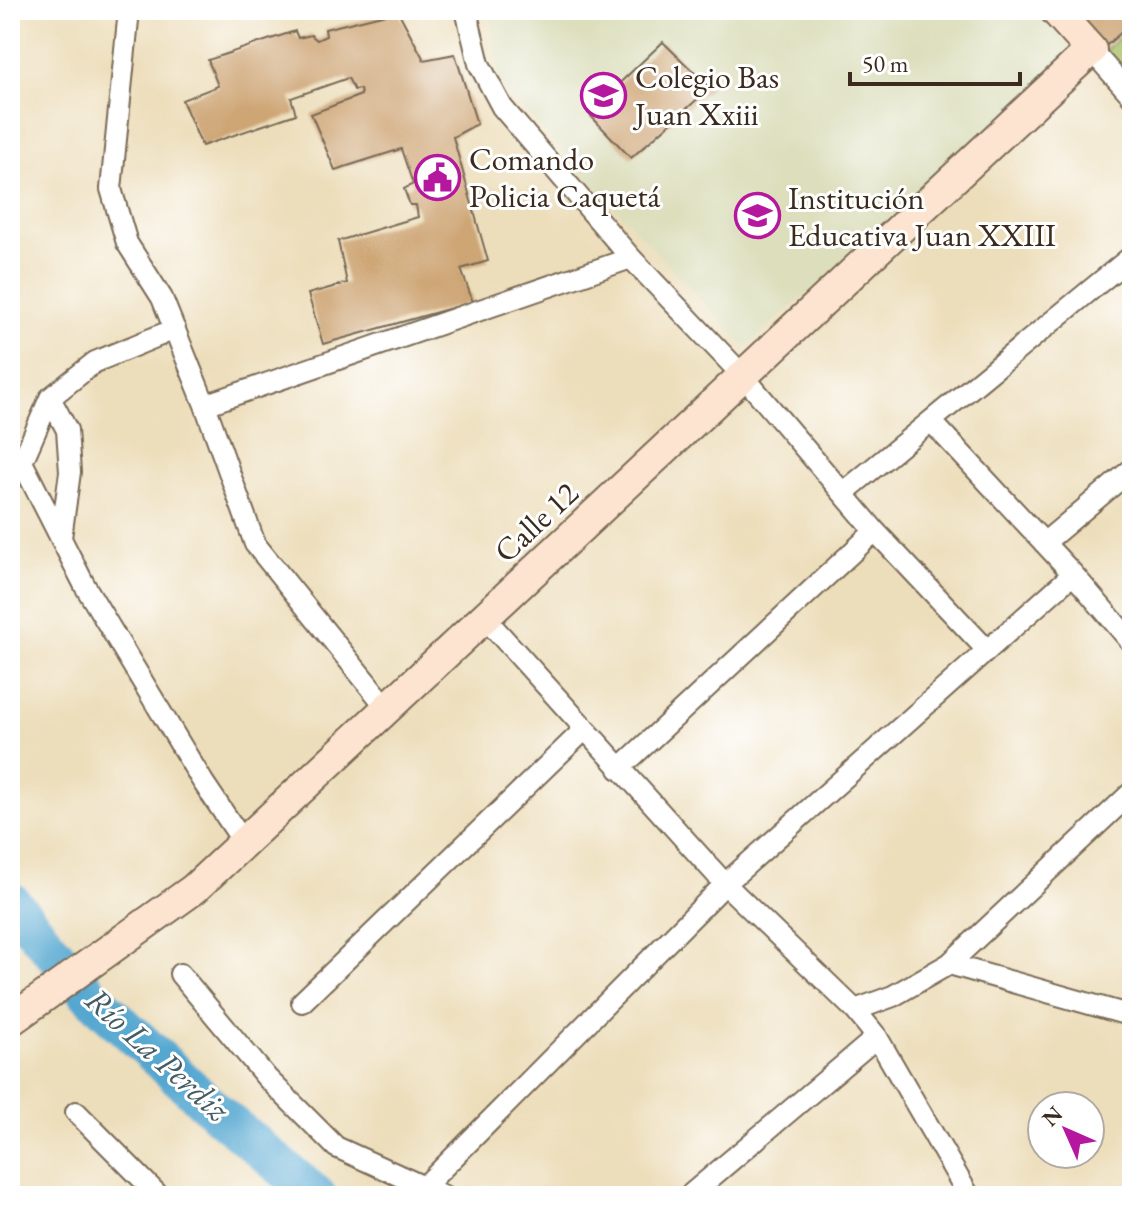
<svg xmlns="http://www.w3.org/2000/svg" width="1142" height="1206" viewBox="0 0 1142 1206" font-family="'EB Garamond',serif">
	<rect width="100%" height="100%" fill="#fff"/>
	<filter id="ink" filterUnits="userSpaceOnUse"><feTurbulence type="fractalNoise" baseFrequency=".0125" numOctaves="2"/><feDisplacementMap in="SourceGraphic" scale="16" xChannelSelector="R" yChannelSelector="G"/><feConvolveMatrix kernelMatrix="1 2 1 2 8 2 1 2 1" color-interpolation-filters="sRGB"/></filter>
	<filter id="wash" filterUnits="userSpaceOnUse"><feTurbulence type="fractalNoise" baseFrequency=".006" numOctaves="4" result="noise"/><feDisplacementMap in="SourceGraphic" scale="32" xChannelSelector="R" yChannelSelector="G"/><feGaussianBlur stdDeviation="1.8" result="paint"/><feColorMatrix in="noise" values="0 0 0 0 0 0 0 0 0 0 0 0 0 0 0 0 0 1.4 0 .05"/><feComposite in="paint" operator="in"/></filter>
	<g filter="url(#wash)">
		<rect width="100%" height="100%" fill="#eddebb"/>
		<path fill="#dcdebc" d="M490 10H1037L1075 52 746 348 499 84Z"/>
		<path fill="#a5c066" stroke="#707542" stroke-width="2" d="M1132 27V81L1105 50Z"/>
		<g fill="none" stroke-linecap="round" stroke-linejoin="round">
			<path stroke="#55a7d0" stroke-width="40" d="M10 901 89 994 221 1116 317 1196"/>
		</g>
		<g id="blocks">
			<path fill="#cea574" d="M1066 10H1132V23L1101 50Z
				M398 11 424 60 455 54 477 124 453 137 488 261 461 269 473 302 323 344 308 294 347 283 338 241 418 217 416 205H410L404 189 413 184 401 149 335 170 311 114 361 95 360 89 354 90 348 78 291 98 296 114 202 146 182 100 218 86 208 60 295 31 298 38 311 35 317 40 326 36 325 29Z
				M663 42 710 88 631 158 588 113Z"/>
		</g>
	</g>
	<g filter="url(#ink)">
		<use href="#blocks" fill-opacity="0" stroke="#796955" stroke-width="2"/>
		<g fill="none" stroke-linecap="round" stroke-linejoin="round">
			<defs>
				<path id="street" d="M129 10 111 189 127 243 162 298 205 405 255 544 388 709
					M466 10 479 64 502 107 631 258 744 377 875 531 987 650
					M1091 50 1132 96
					M175 329 95 362 50 398 22 462 85 586 203 782 244 843
					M50 398 67 430 70 472 61 538
					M205 405 631 258
					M931 421 1073 574 1132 643
					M843 493 1132 256
					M1044 543 1132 469
					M485 618 725 884 855 1010 877 1037 969 1196
					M619 769 875 531
					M949 964 1132 1016
					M180 974 267 1078 336 1147 444 1196
					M302 1002 584 730
					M855 1010 893 996 949 964 1132 792
					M76 1112 159 1196
					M425 1186 725 884 1073 574
					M689 1196 877 1037"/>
				<path id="secondary" d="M10 1021 194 889 1091 50 1055 10"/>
			</defs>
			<use href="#street" stroke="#796955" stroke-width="24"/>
			<use href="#secondary" stroke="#796955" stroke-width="34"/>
			<use href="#street" stroke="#fff" stroke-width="20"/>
			<use href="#secondary" stroke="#fde4d0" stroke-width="30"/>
		</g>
	</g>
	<defs>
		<symbol id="school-ring" viewBox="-11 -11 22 22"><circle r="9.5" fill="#fff" stroke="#b5179e" stroke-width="1.5"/><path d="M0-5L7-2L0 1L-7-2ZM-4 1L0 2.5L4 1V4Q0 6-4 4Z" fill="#b5179e"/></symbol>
		<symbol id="civic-ring" viewBox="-11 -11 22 22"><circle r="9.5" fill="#fff" stroke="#b5179e" stroke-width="1.5"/><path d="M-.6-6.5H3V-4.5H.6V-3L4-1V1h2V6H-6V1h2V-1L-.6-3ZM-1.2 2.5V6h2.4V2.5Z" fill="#b5179e"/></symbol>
	</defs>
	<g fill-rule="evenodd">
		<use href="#school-ring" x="578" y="70" width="51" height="51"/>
		<use href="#civic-ring" x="412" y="152" width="51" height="51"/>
		<use href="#school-ring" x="732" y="190" width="51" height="51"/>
	</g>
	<g text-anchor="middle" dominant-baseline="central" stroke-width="6" stroke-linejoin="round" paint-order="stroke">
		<g font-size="32" fill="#3b2a1e" stroke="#fff" text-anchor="start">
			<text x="635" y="77">Colegio Bas<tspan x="635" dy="37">Juan Xxiii</tspan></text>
			<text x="469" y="159">Comando<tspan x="469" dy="37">Policia Caquetá</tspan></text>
			<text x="788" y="198">Institución<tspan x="788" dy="37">Educativa Juan XXIII</tspan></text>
		</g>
		<g font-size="32" fill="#3b2a1e" stroke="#fff">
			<text transform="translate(536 522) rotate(-43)">Calle 12</text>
		</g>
		<g font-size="34" font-style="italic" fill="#455c65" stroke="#fff">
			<text transform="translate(158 1054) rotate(42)">Río La Perdiz</text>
		</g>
	</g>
	<rect width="1142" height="1206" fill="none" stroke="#fff" stroke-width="40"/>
	<g transform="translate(1066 1130) rotate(315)"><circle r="38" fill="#ffffff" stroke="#b1aaa5" stroke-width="2"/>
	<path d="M0-6L14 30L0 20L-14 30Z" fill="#b5179e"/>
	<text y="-12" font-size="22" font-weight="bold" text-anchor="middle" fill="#3b2a1e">N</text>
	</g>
	<path d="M850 72v12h170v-12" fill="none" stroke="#3b2a1e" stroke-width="4"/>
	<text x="862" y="72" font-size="24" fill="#3b2a1e" stroke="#ffffff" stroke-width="6" paint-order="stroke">50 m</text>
</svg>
